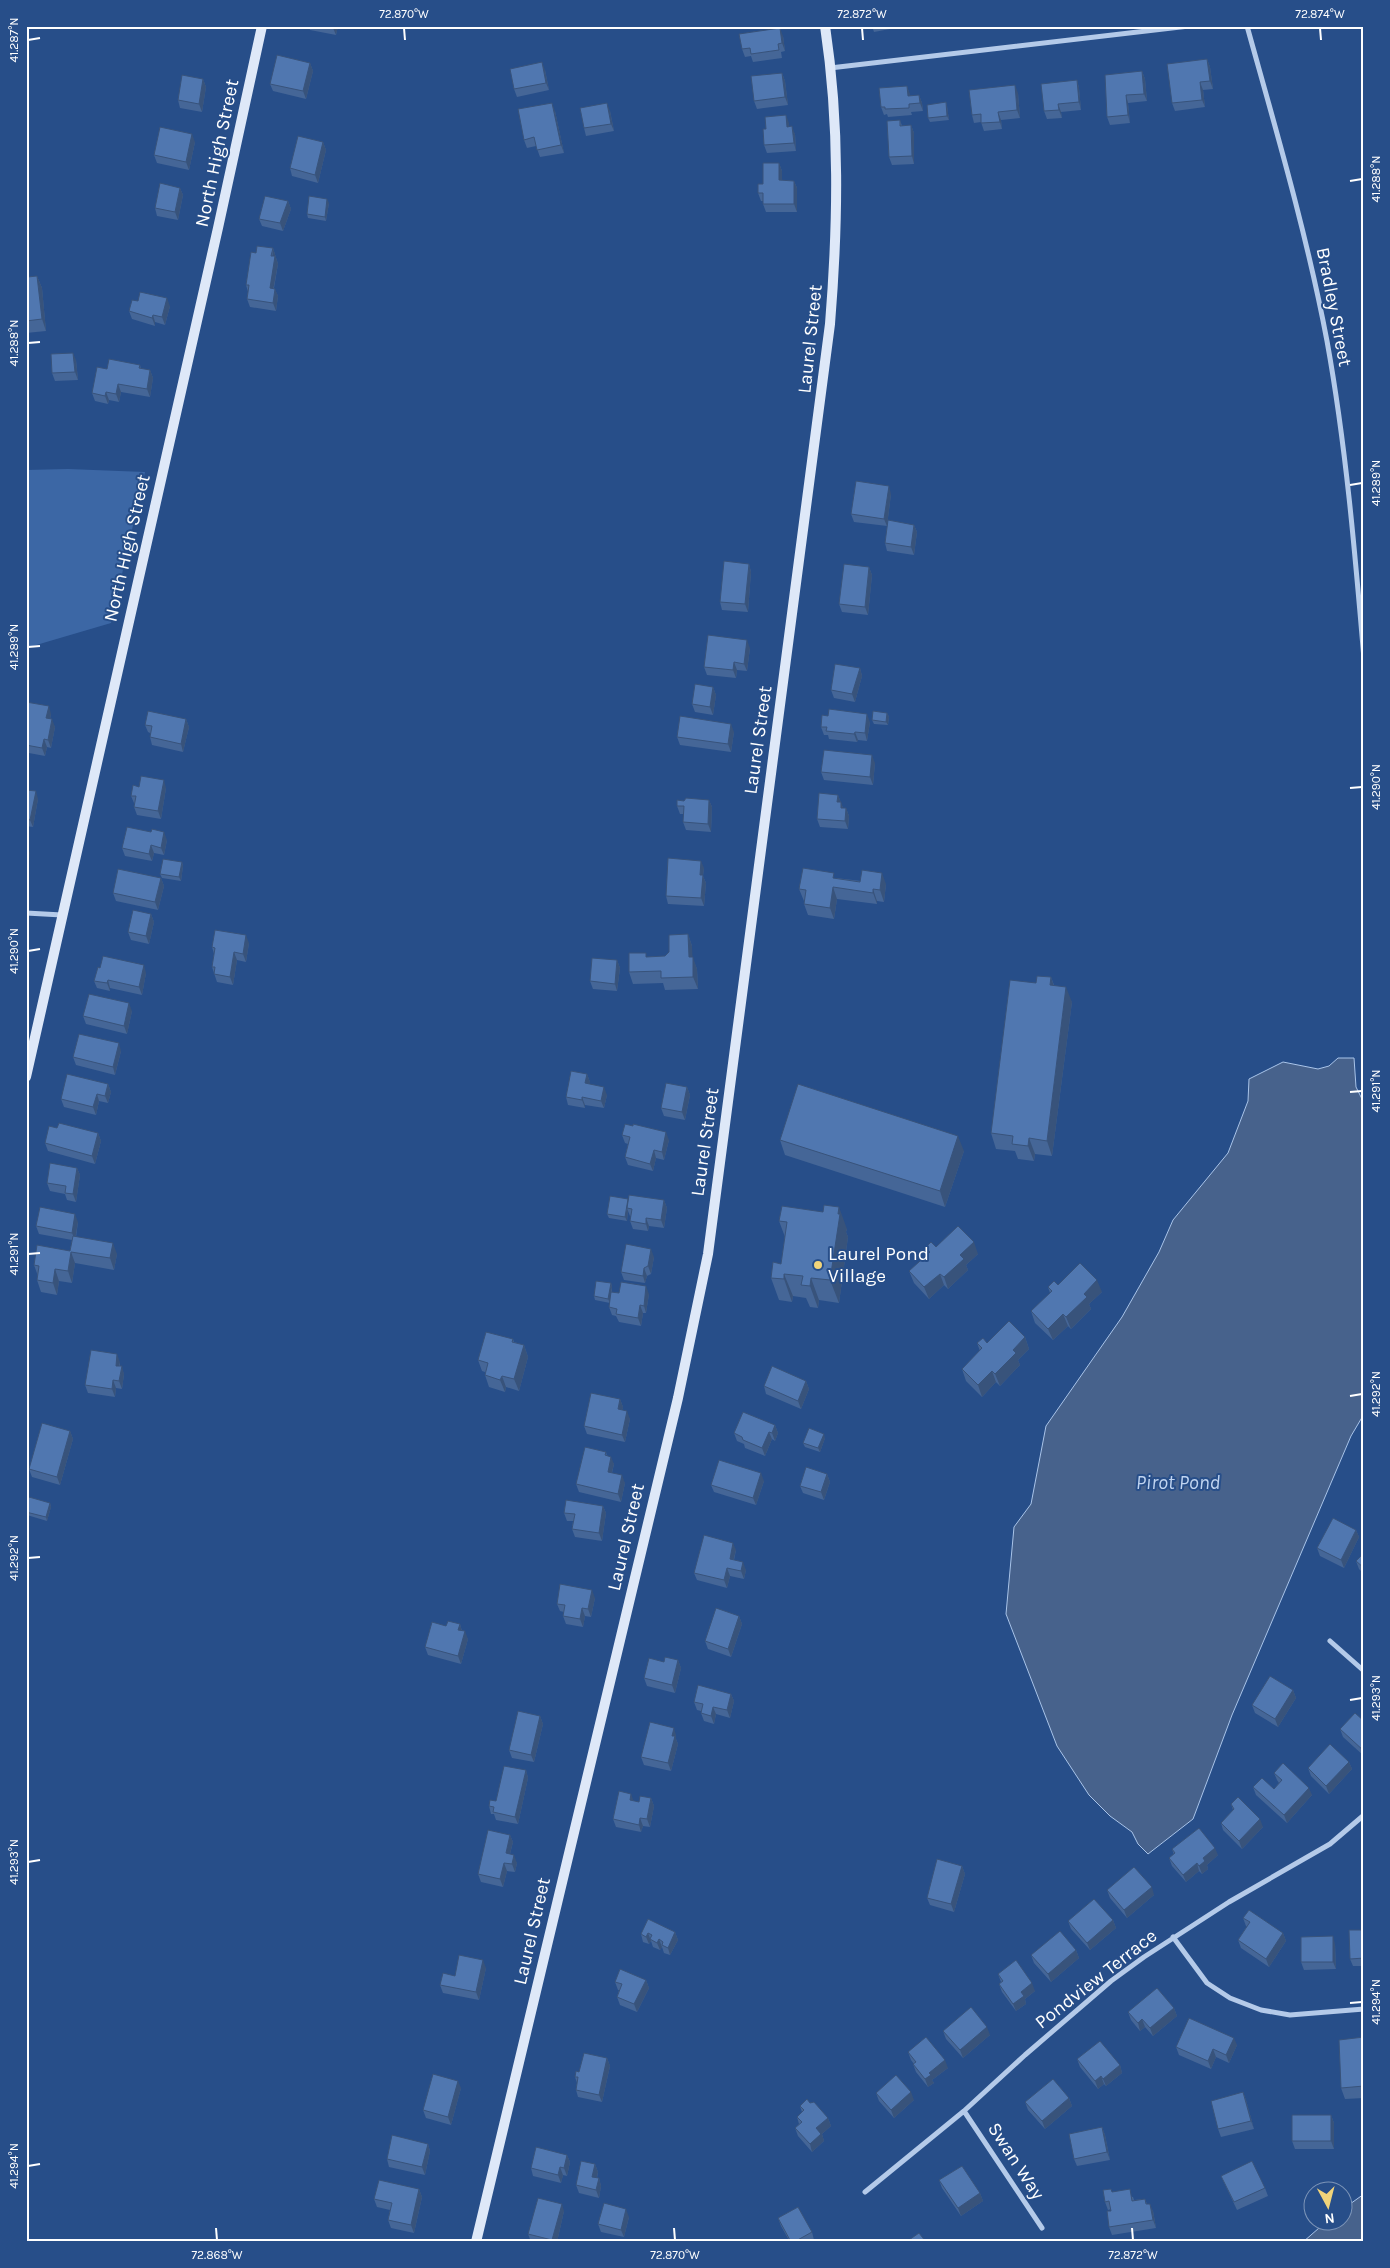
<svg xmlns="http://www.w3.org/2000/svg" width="1390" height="2268" viewBox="0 0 1390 2268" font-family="Karla,sans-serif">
	<rect width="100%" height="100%" fill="#274e89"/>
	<path fill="#3c67a5" d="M68 469 145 472 111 623 26 648V470Z"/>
	<path fill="#47628c" stroke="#a9c4e9" d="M1338 1058H1354L1356 1087 1364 1103V1414L1351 1436 1232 1715 1193 1819 1148 1854 1138 1844 1132 1832 1110 1816 1089 1795 1057 1746 1006 1614 1014 1527 1031 1504 1046 1426 1122 1317 1159 1252 1173 1220 1228 1153 1248 1101 1249 1079 1283 1062 1318 1069 1329 1066Z
		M1364 2194V2242H1303L1327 2221 1342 2220 1343 2209Z"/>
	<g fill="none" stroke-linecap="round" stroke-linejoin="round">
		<path stroke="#b4cae9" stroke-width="5" d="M1247 26C1276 130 1307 235 1327 341 1346 446 1355 553 1364 659
			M830 68 1189 26
			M26 913 62 915
			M1330 1641 1364 1671
			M1173 1937 1207 1983 1230 1998 1261 2010 1290 2015 1364 2009
			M964 2111 1042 2228
			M865 2192 964 2111 1025 2055 1111 1981 1144 1957 1229 1902 1330 1844 1364 1815"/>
		<path stroke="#dee8f8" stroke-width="10" d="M26 1077 218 228 262 26
			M476 2242 678 1398 708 1254 830 324C838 225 840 125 825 26"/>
	</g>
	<path fill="#456697" d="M309 26H338L336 35 310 30Z
		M872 26H906L874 32Z
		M783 36 785 51 781 52 782 58 753 62 751 56 745 57 742 49Z
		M1207 59 1210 67 1213 89 1203 90 1205 107 1175 111 1172 103Z
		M310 63 313 71 306 99 273 91 270 84Z
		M545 70 549 90 517 97 514 89Z
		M1142 71 1145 79 1147 101 1128 103 1130 123 1110 125 1107 117Z
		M782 73 785 81 788 105 757 109 754 101Z
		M203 79 206 87 202 112 180 108 178 100Z
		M1077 80 1079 88 1081 110 1061 112 1062 118 1047 119 1044 111Z
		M907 86 910 96 919 95 922 103 923 111 911 112 912 115 888 117 887 114 884 115 881 107Z
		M1018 93 1020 118 1001 120 1002 129 984 131 981 122 974 123 972 115Z
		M946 102 947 106 949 120 930 122 928 118Z
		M555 111 564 153 540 157 536 146 527 148 524 140Z
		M610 111 614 131 586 136 584 128Z
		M900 120 902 126 911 125 914 133V164L892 165 889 157Z
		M789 123V127L795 134 796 151 767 153 764 145Z
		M195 142 189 170 157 163 154 155Z
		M323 142 326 150 318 183 292 176 290 168Z
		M779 163 782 171V180L794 181 797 188V212H766L763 204V201H761L758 193 763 184Z
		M180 188 183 195 178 220 157 216 155 208Z
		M288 201 291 209 283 231 262 226 259 219Z
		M329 203 326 221 308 218 307 214Z
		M273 248 278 264 274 288 278 296 276 311 250 307 247 299 248 292 246 285 256 253Z
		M28 273 29 277 37 276 42 288 46 331 26 333V274Z
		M170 306 165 325 155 322V326L132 319 129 311Z
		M76 360 78 380 55 381 52 373Z
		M140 365 141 369 150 370 153 378 150 397 121 392 119 402 109 400 108 404 95 401 92 393 107 369Z
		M891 494 887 526 854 522 851 514Z
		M914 525 917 532 914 555 887 551 885 543Z
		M749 564 751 572 748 612 722 610 720 602Z
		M869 567 872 575 868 615 842 612 839 604Z
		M750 648 747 671 737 670 736 678 707 675 704 667Z
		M860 668 862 676 855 702 834 698 831 690Z
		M713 687 716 695 713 715 695 712 692 704Z
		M26 702 51 714 50 719 55 727 51 748 47 747 45 756 29 753 26 746Z
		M887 713 889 717 888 725 874 724 872 720Z
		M186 719 189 727 183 752 152 745 150 737V733L148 732 145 725Z
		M870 722 867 741 858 740 857 742 829 739 828 735H824L821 727Z
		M734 732 731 752 680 745 677 737Z
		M875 763 873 785 824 780 821 772Z
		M139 787 166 788 161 819 137 815 134 807 135 804 134 803 131 796Z
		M26 790 38 799 33 827 26 826Z
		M838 795 843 808H846L849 816 848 829 820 827 817 819Z
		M709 800 712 807 711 832 686 830 683 822 684 814H680L677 806 684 801Z
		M167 840 164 855 154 853 152 861 125 856 122 848Z
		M182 862 183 866 181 881 162 878 160 874Z
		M704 868 703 876 706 883 704 906 668 904 666 896Z
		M161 878 164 886 158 910 116 901 113 893Z
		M836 878 886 884 884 902 877 901V904L837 899 834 919 808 915 804 904V901L799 889Z
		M151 914 154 922 149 944 131 940 128 932Z
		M688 934 692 946V957L697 969 698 989 665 990 663 983 633 984 629 972 647 957 665 956Z
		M249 943 246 962 237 960 233 985 217 982 212 967 214 954 212 947Z
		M617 960 620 968 617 991 593 989 590 981Z
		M100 968 146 973 142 995 110 988V991L97 988 94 981Z
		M1051 977 1054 985 1072 1002 1052 1156 1035 1154 1034 1161 1018 1159 1015 1151 996 1149 991 1133 1036 983Z
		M132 1011 127 1034 86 1024 83 1016Z
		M121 1051 115 1075 76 1065 73 1057Z
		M587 1074 590 1082 589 1084 607 1095 604 1108 585 1105V1108L568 1105 566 1097Z
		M108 1084 111 1092 108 1103 99 1101 96 1115 64 1107 61 1099Z
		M687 1087 690 1095 685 1120 664 1116 661 1108Z
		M57 1128 98 1133 101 1141 95 1164 48 1151 45 1143Z
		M622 1135 669 1140 664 1160 656 1158 653 1171 628 1165 625 1157 628 1144 625 1143Z
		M780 1140 964 1151 945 1207 785 1155Z
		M77 1168 80 1175 76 1202 67 1200 65 1194 50 1191 47 1183Z
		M628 1199 664 1200 667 1208 664 1228 649 1226 648 1231 633 1229 630 1221 631 1216H630L628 1211 627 1221 609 1218 607 1214Z
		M779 1221 847 1229 846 1232 848 1237 839 1303 819 1300 818 1308 810 1307 806 1298 793 1296 792 1302 779 1300 771 1278 781 1264 785 1237Z
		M78 1222 76 1237 117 1254 114 1270 75 1263 72 1283 59 1281 57 1295 41 1292 37 1280 38 1276 34 1265 70 1251 72 1240 39 1234 36 1226Z
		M936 1247 978 1254 966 1265 968 1270 948 1289 944 1285 929 1299 914 1283 909 1271 928 1254 925 1248Z
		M654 1257 651 1274 647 1276 645 1283 624 1280 621 1272Z
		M611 1283 612 1287V1292L619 1293 649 1294 646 1313H643L641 1326 619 1322 616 1316 612 1315 609 1307 610 1303 595 1300 594 1296Z
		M1058 1285 1102 1292 1089 1304 1091 1309 1071 1329 1068 1326 1053 1340 1035 1323 1031 1311 1050 1293 1048 1287Z
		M1025 1337 1029 1349 1018 1360 1020 1365 1000 1386 996 1382 982 1397 966 1381 962 1369 980 1351 977 1343H987Z
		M513 1339 514 1342 524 1345 528 1357 519 1391 506 1387 505 1392 489 1387 485 1375V1372L482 1371 478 1360Z
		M120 1362V1366L124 1374 122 1389 116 1388 115 1397 88 1393 85 1385Z
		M806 1381 809 1389 801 1409 766 1394 764 1386Z
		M620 1399 623 1407 622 1410 630 1419 625 1442 587 1434 584 1426Z
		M775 1425 778 1433 775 1441 772 1439 765 1456 745 1448 744 1444 737 1441 734 1433Z
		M70 1431 73 1439 60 1485 32 1477 29 1469Z
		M825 1438 820 1452 805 1447 803 1443Z
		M606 1452 607 1456 614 1464 612 1473 625 1483 621 1502 579 1492 576 1484Z
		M827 1474 830 1482 824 1500 803 1493 800 1486Z
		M764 1481 756 1505 714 1492 711 1485Z
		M50 1503 51 1507 47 1521 27 1515 26 1507Z
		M603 1506 606 1513 602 1541 575 1537 572 1529 573 1521H567L564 1513Z
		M1356 1530 1359 1537 1344 1568 1320 1556 1317 1548Z
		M736 1550 734 1560 746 1570 744 1579 730 1576 727 1588 697 1580 694 1573Z
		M1364 1553V1574L1359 1569 1356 1561Z
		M595 1598 591 1617 585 1616 583 1627 566 1624 563 1616 564 1612 560 1611 557 1604Z
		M739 1616 742 1624 731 1657 708 1649 705 1641Z
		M460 1624 462 1631 468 1639 461 1664 428 1655 425 1647 446 1626Z
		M678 1660 681 1668 675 1693 647 1686 644 1678 664 1662Z
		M1293 1690 1296 1698 1278 1727 1255 1713 1252 1705Z
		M731 1694 734 1701 730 1718 716 1714 714 1724 704 1721 701 1713V1711L697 1710 694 1702Z
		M540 1716 543 1724 534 1762 512 1758 509 1750Z
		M1364 1721V1756L1343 1737 1340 1729Z
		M676 1735V1739L678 1744 671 1771 644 1765 641 1757Z
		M1349 1762 1352 1769 1329 1794 1311 1776 1308 1768Z
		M526 1770 528 1778 518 1824 496 1820 494 1814H491L489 1806 496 1801Z
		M1274 1773 1312 1795 1287 1823 1256 1795 1253 1787 1274 1789 1279 1783 1277 1780Z
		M651 1798 654 1806 650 1827 643 1826 641 1832 616 1827 613 1819 634 1801 639 1802Z
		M1231 1804 1263 1827 1242 1849 1223 1830 1221 1823 1233 1810Z
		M510 1835 513 1842 510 1854 517 1863 515 1872 507 1871 503 1887 481 1882 478 1874Z
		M1172 1849 1218 1855 1207 1865 1208 1869 1202 1874 1199 1871 1186 1882 1172 1866 1169 1858 1174 1855Z
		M962 1866 965 1874 954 1912 930 1905 927 1898Z
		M1107 1890 1154 1895 1127 1918 1110 1898Z
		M1243 1918 1283 1933 1286 1941 1269 1967 1241 1948 1238 1940 1247 1926H1246Z
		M648 1919 675 1932 678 1940 670 1955 664 1953 662 1947 660 1950 653 1947 651 1941 649 1944 643 1942 641 1934Z
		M1113 1920 1116 1928 1090 1950 1071 1929 1068 1921Z
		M1364 1930V1966H1353L1350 1959Z
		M1335 1944 1336 1969 1304 1970 1301 1962Z
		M1076 1950 1079 1958 1051 1982 1034 1963 1031 1955Z
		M486 1968 479 2000 443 1993 440 1985 455 1976Z
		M998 1974 1035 1991 1025 1999 1026 2004 1016 2011 1002 1992 999 1984 1001 1982Z
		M646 1980 649 1988 637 2012 620 2005 617 1997 619 1990H618L615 1982Z
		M1174 2008 1177 2016 1153 2036 1145 2027 1140 2031 1131 2020 1128 2012Z
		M943 2031 990 2035 963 2058 946 2039Z
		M1364 2037V2098L1345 2099 1341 2088Z
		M1237 2045 1229 2063 1216 2057 1211 2069 1179 2055 1176 2047Z
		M908 2052 948 2068 932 2080 934 2083 928 2087 916 2072 913 2064H914L911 2060Z
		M607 2058 610 2066 602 2102 578 2097 576 2090 577 2083 575 2077 579 2072Z
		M1077 2059 1120 2065 1122 2073 1106 2086 1104 2084 1098 2089 1080 2067Z
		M461 2088 451 2125 426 2118 423 2110Z
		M1243 2092 1246 2100 1254 2129 1221 2137 1218 2129Z
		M876 2093 914 2100 894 2118 879 2101Z
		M1069 2098 1072 2106 1045 2129 1028 2110 1025 2102Z
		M810 2103 828 2118 831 2126 822 2134 824 2141 812 2152 798 2136 795 2128 799 2124 797 2117 802 2112 800 2106Z
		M1331 2115 1334 2123V2149H1295L1292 2141Z
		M1102 2127 1105 2135 1110 2160 1077 2166 1074 2159Z
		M428 2144 430 2151 425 2175 389 2167 387 2159Z
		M567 2155 570 2162 567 2176 563 2175 561 2183 533 2176 531 2168Z
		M595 2164 598 2172 597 2178H599L601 2186 599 2198 579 2193 576 2185Z
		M1221 2176 1265 2188 1268 2196 1237 2210Z
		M939 2180 980 2193 983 2201 961 2216 942 2188Z
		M419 2189 422 2197 414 2233 391 2228 388 2220 390 2210 377 2207 374 2199Z
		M1113 2192 1133 2197 1134 2200 1145 2199 1147 2204 1153 2211 1156 2228 1112 2235 1109 2227 1111 2209 1108 2210 1105 2202Z
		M564 2211 557 2242H531L528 2234Z
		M629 2217 624 2237 601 2232 598 2224Z
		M778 2218 812 2232 814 2240 811 2242H790L781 2226Z"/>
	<path fill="#38537b" d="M333 26H338L336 35 333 28Z
		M780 28 783 36 785 51 782 43Z
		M1207 59 1210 67 1213 89 1210 81Z
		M542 62 545 70 549 90 546 83Z
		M310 63 313 71 306 99 303 91Z
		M1142 71 1145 79 1147 101 1144 94Z
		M782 73 785 81 788 105 785 97Z
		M203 79 206 87 202 112 199 104Z
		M1077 80 1079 88 1081 110 1079 102Z
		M1200 82 1203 90 1205 107 1202 100Z
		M1015 85 1018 93 1020 118 1017 110Z
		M907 86 910 94V104L908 96Z
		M919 95 922 103 923 111 920 103Z
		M1126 95 1128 103 1130 123 1128 115Z
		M946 102 947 106 949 120 947 116Z
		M552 103 555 111 564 153 561 145Z
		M607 103 610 111 614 131 611 124Z
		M1058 104 1061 112 1062 118 1059 110Z
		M998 112 1001 120 1002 129 1000 122Z
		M786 115 789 123V135L787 127Z
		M911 125 914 133V164L912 156Z
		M792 126 795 134 796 151 794 143Z
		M192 134 195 142 189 170 186 162Z
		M323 142 326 150 318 183 315 175Z
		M779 163 782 171V188L779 180Z
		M794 181 797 188V212L794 204Z
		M180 188 183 195 178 220 175 212Z
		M327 199 329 203 326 221 325 217Z
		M288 201 291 209 283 231 280 223Z
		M273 248 278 264 272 296 270 288Z
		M37 276 42 288 46 331 42 319Z
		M275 289 278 296 276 311 273 303Z
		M167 298 170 306 165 325 162 317Z
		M153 315 155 322V326L152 318Z
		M73 353 76 360 78 380 75 372Z
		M150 370 153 378 150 397 147 389Z
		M118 384 121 392 119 402 116 394Z
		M106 392 109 400 108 404 105 396Z
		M889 486 891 494 887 526 884 519Z
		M914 525 917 532 914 555 911 547Z
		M749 564 751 572 748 612 745 604Z
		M869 567 872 575 868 615 865 607Z
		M747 640 750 648 747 671 744 664Z
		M734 662 737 670 736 678 733 670Z
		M860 668 862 676 855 702 852 694Z
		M713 687 716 695 713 715 710 707Z
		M49 706 51 714 49 726 46 718Z
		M887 713 889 717 888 725 886 722Z
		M867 714 870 722 867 741 865 733Z
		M52 719 55 727 51 748 48 740Z
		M186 719 189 727 183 752 181 744Z
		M731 724 734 732 731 752 728 744Z
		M855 732 858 740 857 742 854 734Z
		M44 739 47 747 45 756 42 748Z
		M872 755 875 763 873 785 870 777Z
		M164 780 166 788 161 819 158 811Z
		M36 791 38 799 33 827 30 820Z
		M838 795 844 810 843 816 837 802Z
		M709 800 712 807 711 832 708 824Z
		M846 808 849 816 848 829 845 821Z
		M164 832 167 840 164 855 161 848Z
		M26 833 28 837 27 845 30 853 27 880 26 877Z
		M151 845 154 853 152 861 149 854Z
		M701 861 704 868 703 876 706 883 704 906 701 898 700 875Z
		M182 862 183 866 181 881 179 877Z
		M882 873 886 884 884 902 880 890Z
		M161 878 164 886 158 910 155 902Z
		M833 887 837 899 834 919 830 908Z
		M873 889 877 901V904L873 893Z
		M151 914 154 922 149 944 146 936Z
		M688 934 692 946 693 969 689 957Z
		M246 935 249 943 246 962 243 954Z
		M234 952 237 960 233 985 230 977Z
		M693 957 697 969 698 989 693 977Z
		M617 960 620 968 617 991 615 984Z
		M144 965 146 973 142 995 139 987Z
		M1051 977 1056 993 1050 985Z
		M108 980 110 988V991L107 983Z
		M1066 987 1072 1002 1052 1156 1047 1141Z
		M129 1003 132 1011 127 1034 124 1026Z
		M119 1043 121 1051 115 1075 113 1067Z
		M587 1074 590 1082 588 1091 585 1083Z
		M108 1084 111 1092 108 1103 105 1096Z
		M604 1087 607 1095 604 1108 601 1101Z
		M687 1087 690 1095 685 1120 682 1112Z
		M97 1094 99 1101 96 1115 93 1107Z
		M582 1097 585 1105V1108L582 1100Z
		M666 1132 669 1140 664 1160 662 1152Z
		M98 1133 101 1141 95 1164 92 1156Z
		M958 1136 964 1151 945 1207 940 1191Z
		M1029 1138 1035 1154 1034 1161 1028 1146Z
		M654 1150 656 1158 653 1171 650 1164Z
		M77 1168 80 1175 76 1202 73 1194Z
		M664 1200 667 1208 664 1228 661 1220Z
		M839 1207 847 1229 846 1232 848 1237 839 1303 830 1280Z
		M627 1208 628 1211 627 1221 625 1217Z
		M75 1214 78 1222 75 1240 72 1233Z
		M646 1218 649 1226 648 1231 646 1224Z
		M974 1242 978 1254 966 1265 968 1270 948 1289 944 1277 960 1255Z
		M113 1243 117 1254 114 1270 110 1258Z
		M651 1249 654 1257 651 1274 648 1266Z
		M71 1252 75 1263 72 1283 68 1271Z
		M644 1268 647 1276 645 1283 643 1276Z
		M55 1269 59 1281 57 1295 53 1283Z
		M784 1274 793 1296 792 1302 784 1279Z
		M940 1274 944 1285 929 1299 924 1287Z
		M811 1278 819 1300 818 1308 810 1286Z
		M1097 1280 1102 1292 1089 1304 1091 1309 1071 1329 1066 1317 1084 1294Z
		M611 1283 612 1287 610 1303 608 1299Z
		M646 1286 649 1294 646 1313 644 1306Z
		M640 1305 643 1313 641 1326 638 1318Z
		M1063 1314 1068 1326 1053 1340 1048 1329Z
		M1025 1337 1029 1349 1018 1360 1020 1365 1000 1386 995 1374 1013 1350Z
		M524 1345 528 1357 519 1391 514 1379Z
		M117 1354 120 1362 118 1373 116 1366Z
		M122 1366 124 1374 122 1389 119 1381Z
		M992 1371 996 1382 982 1397 978 1385Z
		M502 1376 506 1387 505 1392 500 1380Z
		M113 1380 116 1388 115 1397 112 1389Z
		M806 1381 809 1389 801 1409 798 1401Z
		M620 1399 623 1407 621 1417 618 1409Z
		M627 1411 630 1419 625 1442 622 1435Z
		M775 1425 778 1433 775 1441 772 1433Z
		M70 1431 73 1439 60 1485 57 1477Z
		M769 1432 772 1439 765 1456 762 1448Z
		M824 1434 825 1438 820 1452 818 1448Z
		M611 1457 614 1464 610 1480 608 1472Z
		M761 1473 764 1481 756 1505 753 1498Z
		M827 1474 830 1482 824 1500 821 1492Z
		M622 1475 625 1483 621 1502 618 1494Z
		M50 1503 51 1507 47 1521 46 1517Z
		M603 1506 606 1513 602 1541 599 1533Z
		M1356 1530 1359 1537 1344 1568 1341 1560Z
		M733 1543 736 1550 732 1566 730 1559Z
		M743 1562 746 1570 744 1579 741 1571Z
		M727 1568 730 1576 727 1588 724 1580Z
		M592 1590 595 1598 591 1617 588 1609Z
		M582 1608 585 1616 583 1627 580 1619Z
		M739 1616 742 1624 731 1657 728 1649Z
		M460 1624 462 1632 458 1630Z
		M465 1631 468 1639 461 1664 458 1656Z
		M678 1660 681 1668 675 1693 672 1685Z
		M1293 1690 1296 1698 1278 1727 1275 1719Z
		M731 1694 734 1701 730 1718 727 1710Z
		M713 1707 716 1714 714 1724 711 1716Z
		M540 1716 543 1724 534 1762 531 1755Z
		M674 1728 676 1735V1739L678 1744 671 1771 668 1763 672 1736Z
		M1349 1762 1352 1769 1329 1794 1326 1786Z
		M526 1770 528 1778 518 1824 515 1817Z
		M1309 1788 1312 1795 1287 1823 1284 1815Z
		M631 1794 634 1802 630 1800Z
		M651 1798 654 1806 650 1827 647 1819Z
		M640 1818 643 1826 641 1832 639 1825Z
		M1260 1819 1263 1827 1242 1849 1239 1841Z
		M510 1835 513 1842 508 1861 506 1853Z
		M1215 1848 1218 1855 1207 1865 1208 1869 1202 1874 1199 1866 1203 1858Z
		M514 1855 517 1863 515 1872 512 1864Z
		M504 1863 507 1871 503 1887 500 1879Z
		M1197 1863 1199 1871 1186 1882 1183 1875Z
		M962 1866 965 1874 954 1912 951 1904Z
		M1152 1887 1154 1895 1127 1918 1124 1910Z
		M1113 1920 1116 1928 1090 1950 1087 1943Z
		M675 1932 678 1940 670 1955 668 1948Z
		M648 1933 651 1941 649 1944 646 1937Z
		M1283 1933 1286 1941 1269 1967 1266 1959Z
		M1333 1936 1335 1944 1336 1969 1333 1962Z
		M659 1939 662 1947 660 1950 657 1943Z
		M1076 1950 1079 1958 1051 1982 1048 1974Z
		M483 1960 486 1968 479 2000 476 1992Z
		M646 1980 649 1988 637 2012 634 2004Z
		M1032 1983 1035 1991 1025 1999 1026 2004 1016 2011 1013 2004 1021 1992Z
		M1174 2008 1177 2016 1153 2036 1150 2028Z
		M1142 2019 1145 2027 1140 2031 1138 2023Z
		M987 2027 990 2035 963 2058 960 2050Z
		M1234 2038 1237 2045 1229 2063 1226 2055Z
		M1213 2049 1216 2057 1211 2069 1208 2061Z
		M607 2058 610 2066 602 2102 599 2095Z
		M945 2060 948 2068 932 2080 934 2083 928 2087 925 2079 929 2073Z
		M1120 2065 1122 2073 1106 2086 1103 2079Z
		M1101 2076 1104 2084 1098 2089 1095 2081Z
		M458 2081 461 2088 451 2125 448 2117Z
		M911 2092 914 2100 894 2118 891 2110Z
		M1243 2092 1246 2100 1254 2129 1251 2121Z
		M1069 2098 1072 2106 1045 2129 1042 2121Z
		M1331 2115 1334 2123V2149L1331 2141Z
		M828 2118 831 2126 822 2134 824 2141 812 2152 810 2144 816 2128Z
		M1102 2127 1105 2135 1110 2160 1107 2152Z
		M428 2144 430 2151 425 2175 422 2167Z
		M567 2155 570 2162 567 2176 564 2168Z
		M595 2164 598 2172 595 2185 592 2177Z
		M560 2167 563 2175 561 2183 558 2175Z
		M599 2178 601 2186 599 2198 596 2190Z
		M419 2189 422 2197 414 2233 411 2225Z
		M980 2193 983 2201 961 2216 958 2208Z
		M562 2204 564 2211 557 2242H553L552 2240Z
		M1150 2204 1153 2211 1156 2228 1153 2220Z
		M626 2209 629 2217 624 2237 621 2230Z"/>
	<path fill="#5077b0" stroke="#38537b" d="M780 28 782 43 778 44 779 50 751 54 750 48 742 49 739 34Z
		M277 55 310 63 303 91 270 84Z
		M1207 59 1210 81 1200 82 1202 100 1172 103 1167 64Z
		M542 62 546 83 514 89 510 69Z
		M1142 71 1144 94 1126 95 1128 115 1107 117 1105 75Z
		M782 73 785 97 754 101 751 76Z
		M182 75 203 79 199 104 178 100Z
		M1077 80 1079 102 1058 104 1059 110 1044 111 1041 84Z
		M1015 85 1017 110 998 112 1000 122 981 123V114L972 115 969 90Z
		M907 86 908 96 919 95 920 103 909 104V108L885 109V107H881L879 88Z
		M946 102 947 116 928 118 927 105Z
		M552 103 561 145 537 150 534 137 524 140 518 109Z
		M607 103 611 124 584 128 580 108Z
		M786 115 787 127 792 126 794 143 764 145 763 129H766L765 117Z
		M900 120V126L911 125 912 156 889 157 887 121Z
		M160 127 192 134 186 162 154 155Z
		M298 136 323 142 315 175 290 168Z
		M763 163H779V180L794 181V204H763V193H758V184H763Z
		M160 183 180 188 175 212 155 208Z
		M265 196 288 201 280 223 259 219Z
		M309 196 327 199 325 217 307 214Z
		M257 246 273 248 271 256H275L270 288 275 289 273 303 247 299 249 285H246L251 252 256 253Z
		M28 273V277L37 276 42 319 26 321V274Z
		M140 292 167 298 162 317 153 315 152 318 129 311 132 300 138 301Z
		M73 353 75 372 52 373 51 354Z
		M109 359 140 365 139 368 150 370 147 389 118 384 116 394 106 392 105 396 92 393 97 367 107 369Z
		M856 481 889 486 884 519 851 514Z
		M888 520 914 525 911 547 885 543Z
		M724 561 749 564 745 604 720 602Z
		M844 564 869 567 865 607 839 604Z
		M708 635 747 640 744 664 734 662 733 670 704 667Z
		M835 664 860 668 852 694 831 690Z
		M695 684 713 687 710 707 692 704Z
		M26 702 49 706 46 718 52 719 48 740 44 739 42 748 26 745 28 736H26Z
		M829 709 867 714 865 733 855 732 854 734 826 731 827 727H821L822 715 828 716Z
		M148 711 186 719 181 744 150 737 152 726 145 725Z
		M873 711 887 713 886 722 872 720Z
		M680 716 731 724 728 744 677 737Z
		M824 750 872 755 870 777 821 772Z
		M141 776 164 780 158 811 134 807 136 796H131L133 785 139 787Z
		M26 790 36 791 30 820 26 819Z
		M819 793 838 795 837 802H841V808H846L845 821 817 819Z
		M686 798 709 800 708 824 683 822 684 806H677V800L684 801Z
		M127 827 151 832 152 829 164 832 161 848 151 845 149 854 122 848Z
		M668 858 701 861 700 875H703L701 898 666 896Z
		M163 859 182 862 179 877 160 874Z
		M803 868 834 873 833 878 860 882 862 870 882 873 880 890 873 889V893L833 887 830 908 804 904 806 890 799 889Z
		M118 869 161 878 155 902 113 893Z
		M133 910 151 914 146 936 128 932Z
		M215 930 246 935 243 954 234 952 230 977 214 974 215 967H212L215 948 212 947Z
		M688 934 689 957H693V977L661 978V971L629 972V953H646V957L665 956 669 952V935Z
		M103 956 144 965 139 987 108 980 107 983 94 981 98 967 100 968Z
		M592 958 617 960 615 984 590 981Z
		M1037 976 1051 977 1050 985 1066 987 1047 1141 1029 1138 1028 1146 1012 1144 1013 1136 991 1133 1010 980 1036 983Z
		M89 994 129 1003 124 1026 83 1016Z
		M79 1034 119 1043 113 1067 73 1057Z
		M571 1071 587 1074 585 1083 604 1087 601 1101 582 1097V1100L566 1097Z
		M67 1074 108 1084 105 1096 97 1094 93 1107 61 1099Z
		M666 1083 687 1087 682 1112 661 1108Z
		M798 1084 958 1136 940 1191 780 1140Z
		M59 1123 98 1133 92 1156 45 1143 49 1126 57 1128Z
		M625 1124 633 1126V1124L666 1132 662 1152 654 1150 650 1164 625 1157 630 1137 622 1135Z
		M50 1163 77 1168 73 1194 65 1193 66 1186 47 1183Z
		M629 1195 664 1200 661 1220 646 1218V1224L630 1221 632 1209 627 1208Z
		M610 1196 628 1199 625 1217 607 1214Z
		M824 1205 839 1207 838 1214H840L830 1280 811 1278 810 1286 801 1285 803 1276 784 1274V1279L771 1278 773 1262 781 1264 787 1222 779 1221 782 1206 823 1212Z
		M40 1207 75 1214 72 1233 36 1226Z
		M958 1226 974 1242 960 1255 964 1259 944 1277 940 1274 924 1287 909 1271 930 1252 925 1248 931 1242 936 1247Z
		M73 1236 113 1243 110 1258 71 1252 68 1271 55 1269 53 1283 37 1280 39 1266 34 1265 37 1245 70 1251Z
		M626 1244 651 1249 648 1266 644 1268 643 1276 621 1272Z
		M1080 1263 1097 1280 1084 1294 1087 1297 1066 1317 1063 1314 1048 1329 1031 1311 1052 1291 1048 1287 1054 1281 1058 1285Z
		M596 1281 611 1283 608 1299 594 1296Z
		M621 1282 646 1286 644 1306 640 1305 638 1318 616 1314 617 1309 609 1307 611 1292 619 1293Z
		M1009 1321 1025 1337 1013 1350 1016 1353 995 1374 992 1371 978 1385 962 1369 982 1348 977 1343 983 1338 987 1343Z
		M486 1332 513 1339 512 1342 524 1345 514 1379 502 1376 500 1380 485 1375 488 1363 478 1360Z
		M91 1350 117 1354 116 1366H122L119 1381 113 1380 112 1389 85 1385Z
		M772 1366 806 1381 798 1401 764 1386Z
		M591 1393 620 1399 618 1409 627 1411 622 1435 584 1426Z
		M743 1412 775 1425 772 1433 769 1432 762 1448 743 1440 742 1437 734 1433Z
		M42 1423 70 1431 57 1477 29 1469Z
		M809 1428 824 1434 818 1448 803 1443Z
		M585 1447 606 1452 605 1455 611 1457 608 1472 622 1475 618 1494 576 1484Z
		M719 1460 761 1473 753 1498 711 1485Z
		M806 1467 827 1474 821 1492 800 1486Z
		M29 1497 50 1503 46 1517 26 1512V1507Z
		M566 1500 603 1506 599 1533 572 1529 575 1514 564 1513Z
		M1333 1518 1356 1530 1341 1560 1317 1548Z
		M704 1535 733 1543 730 1559 743 1562 741 1571 727 1568 724 1580 694 1573Z
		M1364 1553V1568L1356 1561Z
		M560 1584 592 1590 588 1609 582 1608 580 1619 563 1616 565 1605 557 1604Z
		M716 1608 739 1616 728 1649 705 1641Z
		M448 1621 460 1624 458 1630 465 1631 458 1656 425 1647 432 1622 446 1626Z
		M665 1657 678 1660 672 1685 644 1678 649 1658 664 1662Z
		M1270 1676 1293 1690 1275 1719 1252 1705Z
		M698 1685 731 1694 727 1710 713 1707 711 1716 701 1713 703 1704 694 1702Z
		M518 1711 540 1716 531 1755 509 1750Z
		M1355 1713 1364 1721V1751L1340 1729Z
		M650 1722 674 1728 672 1736H675L668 1763 641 1757Z
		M1330 1744 1349 1762 1326 1786 1308 1768Z
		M1283 1763 1309 1788 1284 1815 1253 1787 1262 1778 1274 1789 1282 1780 1274 1773Z
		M504 1766 526 1770 515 1817 493 1812 494 1807 489 1806 490 1800 496 1801Z
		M619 1791 631 1794 630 1800 639 1802 640 1796 651 1798 647 1819 640 1818 639 1825 613 1819Z
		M1238 1797 1260 1819 1239 1841 1221 1823 1234 1809 1231 1804Z
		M1199 1828 1215 1848 1203 1858 1205 1861 1199 1866 1197 1863 1183 1875 1169 1858 1175 1853 1172 1849Z
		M488 1830 510 1835 506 1853 514 1855 512 1864 504 1863 500 1879 478 1874Z
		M937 1859 962 1866 951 1904 927 1898Z
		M1134 1867 1152 1887 1124 1910 1107 1890Z
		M1094 1899 1113 1920 1087 1943 1068 1921Z
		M1249 1910 1283 1933 1266 1959 1238 1940 1250 1922 1243 1918Z
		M648 1919 675 1932 668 1948 662 1945 663 1942 659 1939 657 1943 650 1939 652 1935 648 1933 646 1937 641 1934Z
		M1349 1930H1364V1958L1350 1959Z
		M1060 1931 1076 1950 1048 1974 1031 1955Z
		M1333 1936V1962H1301V1937Z
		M459 1955 483 1960 476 1992 440 1985 443 1973 455 1976Z
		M1016 1960 1032 1983 1021 1992 1024 1996 1013 2004 999 1984 1003 1981 998 1974Z
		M620 1969 646 1980 634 2004 617 1997 622 1984 615 1982Z
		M1157 1988 1174 2008 1150 2028 1142 2019 1138 2023 1128 2012Z
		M971 2007 987 2027 960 2050 943 2031Z
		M1189 2018 1234 2038 1226 2055 1213 2049 1208 2061 1176 2047Z
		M926 2037 945 2060 929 2073 931 2075 925 2079 913 2064 916 2062 908 2052Z
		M1364 2037V2086L1341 2088 1339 2040Z
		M1100 2041 1120 2065 1103 2079 1101 2076 1095 2081 1077 2059Z
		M584 2053 607 2058 599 2095 576 2090 578 2077H575L576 2071 579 2072Z
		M433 2074 458 2081 448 2117 423 2110Z
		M896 2075 911 2092 891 2110 876 2093Z
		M1053 2079 1069 2098 1042 2121 1025 2102Z
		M1243 2092 1251 2121 1218 2129 1211 2101Z
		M807 2099 810 2103 814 2102 828 2118 816 2128 821 2134 810 2144 795 2128 802 2122 797 2117 804 2110 800 2106Z
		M1292 2115H1331V2141H1292Z
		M1102 2127 1107 2152 1074 2159 1069 2134Z
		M392 2135 428 2144 422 2167 387 2159Z
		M536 2147 567 2155 564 2168 560 2167 558 2175 531 2168Z
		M581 2161 595 2164 592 2177 599 2178 596 2190 576 2185Z
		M1252 2161 1265 2188 1234 2202 1221 2176Z
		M962 2166 980 2193 958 2208 939 2180Z
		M379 2180 419 2189 411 2225 388 2220 392 2203 374 2199Z
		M1111 2189 1112 2192 1130 2189 1132 2201 1145 2199 1146 2204H1150L1153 2220 1109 2227 1107 2211H1111L1109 2201 1105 2202 1103 2190Z
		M538 2198 562 2204 552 2240 528 2234Z
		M604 2203 626 2209 621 2230 598 2224Z
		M798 2207 812 2232 794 2242H791L778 2218Z
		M919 2233 926 2242H906Z"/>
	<path fill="none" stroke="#fff" stroke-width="2" d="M404 28 405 40M862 28 863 40M1320 28 1321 40M28 40 40 38M1350 181 1362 179M28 343 40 342M1350 485 1362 483M28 647 40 646M1350 788 1362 787M28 951 40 949M1350 1092 1362 1091M28 1254 40 1253M1350 1396 1362 1394M28 1558 40 1557M1350 1700 1362 1698M28 1862 40 1860M1350 2003 1362 2002M28 2166 40 2164M216 2228 217 2240M674 2228 675 2240M1132 2228 1133 2240"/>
	<circle fill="#f1d47a" stroke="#274e89" stroke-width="2" cx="818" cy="1265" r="5"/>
	<g text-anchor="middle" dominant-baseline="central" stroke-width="4" stroke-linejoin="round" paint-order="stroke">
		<g font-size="19" fill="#fff" stroke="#274e89">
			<text transform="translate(217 153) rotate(-78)">North High Street</text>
			<text transform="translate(1334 307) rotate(79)">Bradley Street</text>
			<text transform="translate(810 339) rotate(-84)">Laurel Street</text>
			<text transform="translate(127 548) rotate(-77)">North High Street</text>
			<text transform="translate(758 740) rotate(-82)">Laurel Street</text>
			<text transform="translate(705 1142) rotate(-82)">Laurel Street</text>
			<text transform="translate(626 1537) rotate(-77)">Laurel Street</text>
			<text transform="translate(532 1931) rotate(-77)">Laurel Street</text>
			<text transform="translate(1096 1979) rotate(-38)">Pondview Terrace</text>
			<text transform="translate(1016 2161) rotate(57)">Swan Way</text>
		</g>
		<g font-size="19" fill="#fff" stroke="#274e89" text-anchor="start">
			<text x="828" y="1254">Laurel Pond<tspan x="828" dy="22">Village</tspan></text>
		</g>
		<g font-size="20" font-style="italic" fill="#c0d4f0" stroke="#274e89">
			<text x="1178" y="1482">Pirot Pond</text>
		</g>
	</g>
	<rect width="1390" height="2268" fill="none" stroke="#274e89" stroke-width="55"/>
	<g transform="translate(1328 2206) rotate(173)"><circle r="24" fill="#274e89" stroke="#7d95b8"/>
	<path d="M0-4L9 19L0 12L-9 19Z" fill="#f1d47a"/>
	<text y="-8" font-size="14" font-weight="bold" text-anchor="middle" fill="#ffffff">N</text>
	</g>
	<rect x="28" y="28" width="1334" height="2212" fill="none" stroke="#fff" stroke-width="2"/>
	<g font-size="12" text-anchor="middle" fill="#fff">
		<text x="404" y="18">72.870°W</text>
		<text x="862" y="18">72.872°W</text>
		<text x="1320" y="18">72.874°W</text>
		<text transform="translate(14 40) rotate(-90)" y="4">41.287°N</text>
		<text transform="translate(1376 179) rotate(-90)" y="4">41.288°N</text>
		<text transform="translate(14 343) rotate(-90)" y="4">41.288°N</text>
		<text transform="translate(1376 483) rotate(-90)" y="4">41.289°N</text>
		<text transform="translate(14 647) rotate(-90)" y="4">41.289°N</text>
		<text transform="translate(1376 787) rotate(-90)" y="4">41.290°N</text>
		<text transform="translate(14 951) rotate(-90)" y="4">41.290°N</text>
		<text transform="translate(1376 1091) rotate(-90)" y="4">41.291°N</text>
		<text transform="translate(14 1254) rotate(-90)" y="4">41.291°N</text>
		<text transform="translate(1376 1394) rotate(-90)" y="4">41.292°N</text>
		<text transform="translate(14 1558) rotate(-90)" y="4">41.292°N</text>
		<text transform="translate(1376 1698) rotate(-90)" y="4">41.293°N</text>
		<text transform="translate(14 1862) rotate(-90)" y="4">41.293°N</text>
		<text transform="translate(1376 2002) rotate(-90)" y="4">41.294°N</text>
		<text transform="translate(14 2166) rotate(-90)" y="4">41.294°N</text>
		<text x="217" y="2259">72.868°W</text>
		<text x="675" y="2259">72.870°W</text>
		<text x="1133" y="2259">72.872°W</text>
	</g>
</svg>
